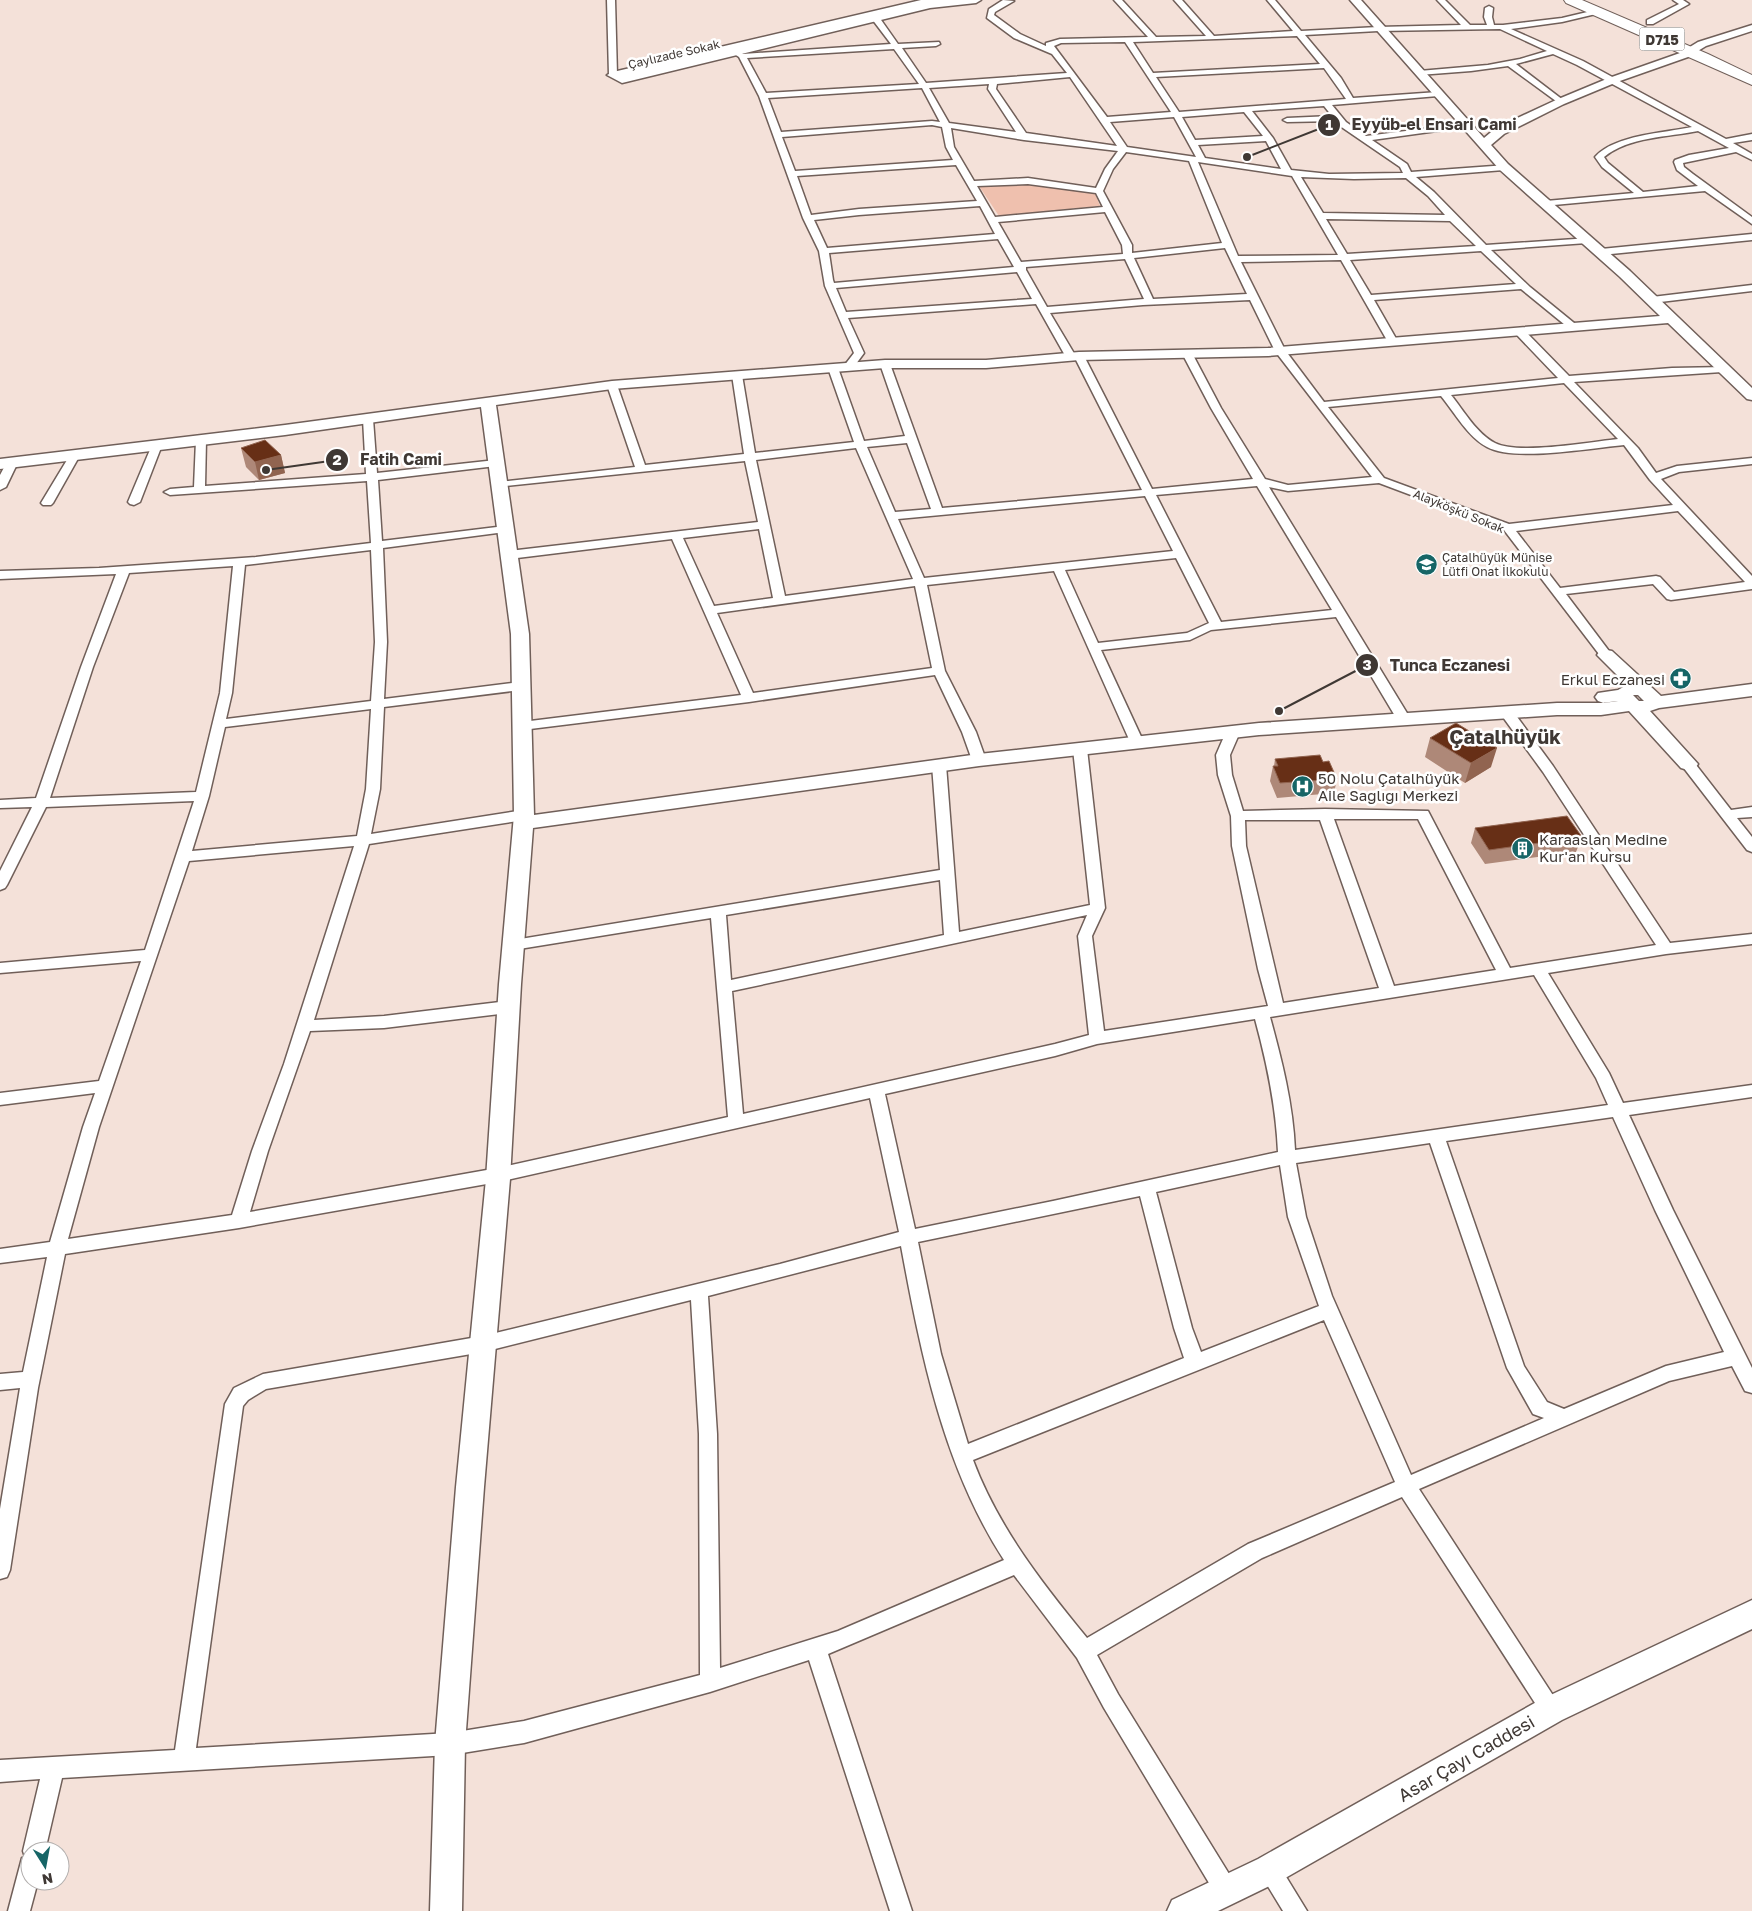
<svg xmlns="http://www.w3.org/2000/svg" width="1752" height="1911" viewBox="0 0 1752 1911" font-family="'Golos Text',sans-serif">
	<rect width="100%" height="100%" fill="#f4e1d9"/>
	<path fill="#efc0ae" d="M1027 183 1095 193 1100 206 999 216 979 186Z"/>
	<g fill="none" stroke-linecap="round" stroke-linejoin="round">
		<defs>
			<path id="street" d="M607 0H615L617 75 613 77 609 75Z
				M1003 0 1014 1 995 12 994 15 1020 34 1046 46V43L1060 39 1148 37 1114 0H1122L1156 37 1206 36 1174 0H1182L1214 36 1293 31 1267 0H1275L1301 31 1378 27 1461 25 1437 0H1445L1470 25H1487L1484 17 1485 8 1489 6 1493 8 1492 17 1494 25H1503L1562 18 1600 9V13L1562 22 1511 29 1583 61 1726 139 1752 134V140L1733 143 1752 154V160L1736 152 1683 163 1684 167 1693 174 1752 217V224L1705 191 1543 206V202L1546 201 1634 193 1602 167 1595 157C1614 135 1664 133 1692 127L1577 65 1553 54 1516 64 1563 100V104H1560L1508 66 1471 71 1419 75 1415 73 1419 71 1488 65 1520 59 1547 51 1500 29 1378 31 1305 35 1341 78 1353 98 1438 92 1442 94 1438 96 1332 105 1346 122 1366 136 1469 123V127H1466L1372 140 1407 164 1411 172 1507 165 1508 167 1504 170 1416 177 1434 192 1486 245 1590 238V242L1587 243 1491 250 1530 287 1579 327 1574 330 1570 329 1521 289 1374 300 1398 342 1393 345 1388 342 1341 260 1241 262 1285 350 1324 402 1558 378 1516 334 1515 332 1520 329 1524 330 1569 376 1672 368 1726 367 1727 369 1722 372 1574 382 1638 448 1656 473 1677 466 1752 458V464L1679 472 1661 479 1752 576V589L1671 600 1667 599 1653 584 1566 594 1612 655 1606 659 1602 658 1504 530 1379 483 1288 491 1269 487 1410 718 1408 721H1398L1336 617 1211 630 1190 640 1101 650 1144 743 1142 746H1132L1054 571 927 585 945 671 976 732 986 760 984 763 979 764 972 760 962 732 935 675 749 702 522 730 517 729 515 726 522 722 741 695 672 539 509 559 503 555 509 551 758 522 745 461 495 487 493 485 495 483 499 482 635 467 607 385 608 383 612 382 617 385 645 465 744 454 732 375 737 372 742 375 755 453 854 442 828 368 833 365 838 368 864 441 905 436 880 364 885 361 890 364 942 508 1142 490 1075 358 1067 359 1036 304 848 318 864 353 853 368H845L844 366 854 353 825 286 819 251 803 218 759 96 739 57 725 48 732 46 743 54 891 44 872 19 876 17H879L898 44 939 42 940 44 936 46 902 48 926 83 1067 73 1052 54 1014 38 987 18 989 9ZM1297 36 1320 64 1153 73 1133 42ZM1125 42 1171 112 1107 117 1054 46 1061 43ZM894 49 919 84 766 93 747 58ZM1324 68 1346 99 1179 112 1156 77ZM1070 77 1117 146 1026 133 996 89 997 84ZM989 84 988 89 1016 132 949 123 929 88ZM922 88 940 122 932 121 781 132 768 98ZM1324 106 1332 116 1287 118 1283 120 1287 122 1336 121 1340 126 1400 167 1403 173 1329 174 1291 170 1273 138 1252 111ZM1244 112 1263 136 1195 140 1182 117ZM1174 117 1196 157 1127 147 1110 122ZM932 125 942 127 946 147 953 160 795 171 782 137ZM951 128 1024 140 1118 151 1105 169 1096 188 1028 178 974 181 954 147ZM1698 131 1729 148 1689 155 1675 160 1674 162 1677 170 1698 186 1643 192 1608 163 1604 157C1628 137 1669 137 1698 131ZM1266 141 1281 169 1205 158 1198 145ZM1126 152 1189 161 1222 243 1132 253V245L1103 191 1113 169ZM1198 162 1292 176 1338 255 1238 256ZM956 165 977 201 859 209 811 215 797 176ZM1301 177 1354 179 1406 178 1428 196 1445 215 1323 213ZM1028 184 1096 193 1103 207 995 217 977 186ZM980 206 995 234 827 248 814 220 859 215ZM1105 212 1122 245 1123 254 1021 262 998 222ZM1326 219 1450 221 1476 246 1347 254ZM998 239 1014 267 834 283 833 280 829 253ZM1225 248 1247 294 1153 299 1134 258ZM1481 251 1516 284 1371 295 1350 260ZM1125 259 1144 299 1047 307 1026 270V267ZM1017 272 1032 299 846 312 836 288ZM1250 300 1275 351 1372 477 1288 485 1265 479 1221 408 1193 355 1188 352 1183 355 1211 408 1253 479 1152 489 1084 356 1079 353 1075 355 1050 313 1143 305ZM1564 383 1618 439C1590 442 1518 455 1495 443 1477 434 1464 411 1451 395ZM1441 396C1455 413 1468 437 1487 447 1514 462 1591 448 1624 445L1650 480 1673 505 1509 524 1384 478 1328 407ZM907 443 931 509 895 512 867 447ZM856 448 913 579 785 596 756 460ZM1257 486 1332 610 1221 622 1156 495ZM1145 496 1173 551 924 578 898 519ZM1678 511 1745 582 1674 592 1660 577 1656 576 1560 588 1516 531ZM759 529 773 598 714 606 683 538ZM1176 558 1209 623 1187 633 1098 643 1065 570ZM915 586 932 668 753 693 717 613Z
				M1673 0H1683L1689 4 1653 24H1647V20L1679 4Z
				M1752 234V240L1601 255 1596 252 1601 249Z
				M1752 285V291L1652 303 1647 300 1652 297Z
				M368 416 373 419 377 473 496 460 502 463 496 466 378 480 382 541 505 526 511 529 505 532 383 548 387 642 384 699 521 682 527 686 521 690 384 707 380 789 371 834 524 810 529 812 531 815 529 818 524 820 369 844 314 1020 384 1016 508 1001 513 1003 516 1007 513 1011 508 1013 384 1028 310 1031 268 1151 250 1212 498 1168 728 1117 711 918 513 950 508 949 506 945 508 941 940 870 932 765 939 761 946 765 959 932 1090 905 1073 749 1080 745 1087 749 1105 908 1092 936 1104 1031 1268 1006 1258 969 1232 846 1231 816 1218 775 1216 755 1226 732 1233 728 1240 732 1230 755 1232 775 1243 811 1325 809 1428 811 1510 968 1656 945 1543 772 1500 713 1507 709 1512 710 1553 766 1670 943 1752 934V944L1666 954 1548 973 1609 1073 1623 1103 1752 1085V1097L1629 1115 1673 1210 1752 1368V1393L1745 1391 1732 1366 1669 1381 1419 1489 1558 1703 1562 1710 1558 1717 1551 1720 1544 1717 1402 1497 1262 1558 1097 1655 1118 1694 1234 1882 1237 1890 1234 1898 1226 1901 1218 1898 1104 1708 1077 1658 1014 1575 828 1654 912 1911H890L809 1660 710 1692 524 1743 450 1755 62 1778 45 1851H30V1881H38L30 1911H8L22 1858 25 1857 23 1851 40 1779 0 1782V1760L175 1750 225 1404 234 1388 263 1374 483 1336 780 1264 899 1232 870 1098 498 1182 239 1228 65 1254 38 1388 10 1570 7 1577 0 1579V1509L20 1388 0 1390V1374L23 1372 47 1257 0 1263V1249L50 1242 83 1127 95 1093 0 1105V1093L99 1081 141 961 0 973V963L145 950 194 801 46 807 7 885 5 888 0 890V871L32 807 0 808V800L36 798 81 667 116 574 0 579V571L99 568 256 557 371 543 367 481 170 495 164 492 170 489 194 487 196 440 201 437 206 440 205 486 366 474 363 419ZM371 550 375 642 371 701 226 719 232 693 245 565ZM233 566 220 693 196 792 50 798 93 667 129 573ZM371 709 366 789 357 836 192 851 209 796 225 727ZM1334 819H1418L1496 970 1394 986ZM1245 820H1320L1379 988 1283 1003 1246 846ZM354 846 284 1064 252 1151 232 1215 68 1239 99 1127 189 861ZM940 880 944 935 731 980 726 915ZM1087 915 1078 936 1089 1035 1055 1044 743 1114 732 991ZM1534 975 1596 1078 1608 1105 1295 1150C1293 1104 1282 1061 1270 1017ZM1255 1019C1267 1063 1276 1106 1278 1152L1053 1201 915 1229 885 1094 1055 1056 1097 1044ZM1613 1117 1655 1210 1724 1352 1666 1366 1564 1409 1547 1402 1524 1366 1446 1141ZM1430 1143 1507 1368 1533 1414 1544 1418 1411 1475 1332 1296 1306 1217 1296 1163ZM1280 1165 1288 1217 1319 1306 1201 1352 1192 1328 1156 1192ZM1140 1196 1174 1328 1184 1358 968 1444 941 1354 918 1242ZM901 1246C921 1354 943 1466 1004 1560L838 1631 720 1668 717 1434 708 1296ZM691 1300 699 1434 700 1675 524 1721 450 1733 196 1748 243 1406 248 1400 266 1389 483 1352ZM1324 1320 1395 1482 1248 1544 1087 1638C1042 1583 998 1527 973 1460Z
				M157 442 162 445 140 502 134 505 130 504 128 502 152 445Z
				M75 452 80 455 53 503 51 505H43L41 503 70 455Z
				M12 459 18 462 6 487 0 490V475L8 460Z
				M1688 760 1693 761 1731 810 1752 807V817L1737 818 1752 837V852L1747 850 1683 767 1681 764Z
				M1269 1859 1277 1862 1307 1911H1283L1258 1870 1261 1862Z"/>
			<path id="secondary" d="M921 0H981L976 3 930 8 622 83 607 75 613 72Z
				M1350 0H1361L1484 138 1496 128 1556 100 1609 78 1680 53 1698 42 1752 25V31L1706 46 1688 57 1617 82 1564 104 1504 134 1491 145 1508 164 1630 271 1752 388V400L1747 399 1668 323 1268 356 1079 360 986 368H885L612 389 496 405 529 634 534 815 979 754 1259 723 1557 703H1601L1618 701 1604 703 1598 701 1595 697 1598 693 1618 690 1627 685 1597 655 1600 651 1606 650 1612 651 1661 696 1752 684V696L1659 708 1650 711 1698 764 1695 768 1688 770 1681 768 1629 711 1601 715H1557L1259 735 979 766 533 828 521 984 510 1179 484 1487 465 1744 462 1911H430L435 1744 456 1487 486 1179 499 984 514 815 511 634 481 407 285 435 0 469V459L285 425 612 381 885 360H986L1079 352 1268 348 1660 316 1620 277 1500 170ZM1633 695H1638L1644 701H1639Z
				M1752 1600V1629L1562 1720 1280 1881 1218 1911H1167L1172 1900 1258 1859 1540 1700Z"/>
			<path id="highway" d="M1564 0H1582L1708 54 1752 75V85L1566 3Z"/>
		</defs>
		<use href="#street" stroke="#705f59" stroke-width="3"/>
		<use href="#secondary" stroke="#705f59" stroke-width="3"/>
		<use href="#highway" stroke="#705f59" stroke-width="2"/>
		<use href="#street" fill="#fff" fill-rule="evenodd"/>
		<use href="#secondary" fill="#fff" fill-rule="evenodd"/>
		<use href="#highway" fill="#fff" fill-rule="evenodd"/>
	</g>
	<path fill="#ae8878" d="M241 448 281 455 285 473 259 480 246 467Z
		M1430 738 1491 767 1465 783 1425 757Z
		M1275 759 1323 762 1337 779 1334 793 1277 798 1270 781 1273 766H1274Z
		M1475 828 1582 837 1576 852 1485 864 1471 843Z"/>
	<path fill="#916450" d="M281 455 285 473 259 480 255 462Z
		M1497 748 1491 767 1465 783 1471 763Z"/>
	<path fill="#672f16" stroke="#916450" d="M265 440 281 455 255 462 241 448Z
		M1456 723 1497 748 1471 763 1430 738Z
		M1320 755 1323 762 1329 761 1337 779 1280 783 1273 766H1278L1275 759Z
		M1567 816 1582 837 1489 850 1475 828Z"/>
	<defs>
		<symbol id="school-disc" viewBox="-11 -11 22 22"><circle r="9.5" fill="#166566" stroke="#fff"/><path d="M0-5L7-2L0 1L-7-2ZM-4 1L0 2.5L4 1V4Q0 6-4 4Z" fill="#fff"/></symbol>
		<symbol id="pharmacy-disc" viewBox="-11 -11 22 22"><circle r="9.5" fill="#166566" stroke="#fff"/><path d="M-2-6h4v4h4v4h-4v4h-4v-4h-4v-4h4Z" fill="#fff"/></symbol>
		<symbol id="hospital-disc" viewBox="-11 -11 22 22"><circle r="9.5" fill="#166566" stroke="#fff"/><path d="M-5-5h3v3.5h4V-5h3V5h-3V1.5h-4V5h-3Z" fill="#fff"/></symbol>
		<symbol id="building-disc" viewBox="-11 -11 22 22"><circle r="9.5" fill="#166566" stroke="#fff"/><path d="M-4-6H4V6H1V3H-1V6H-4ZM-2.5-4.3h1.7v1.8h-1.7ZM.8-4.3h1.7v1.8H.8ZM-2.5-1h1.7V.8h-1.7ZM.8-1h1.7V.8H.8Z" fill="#fff"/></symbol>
	</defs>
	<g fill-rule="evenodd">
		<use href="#school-disc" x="1414" y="552" width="25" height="25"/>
		<use href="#pharmacy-disc" x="1668" y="666" width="25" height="25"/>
		<use href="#hospital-disc" x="1290" y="774" width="25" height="25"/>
		<use href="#building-disc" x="1510" y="836" width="25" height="25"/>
	</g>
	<g text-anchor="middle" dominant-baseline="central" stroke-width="5" stroke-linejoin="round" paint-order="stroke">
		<g font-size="12" fill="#3f3834" stroke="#fff">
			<text transform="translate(674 54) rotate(-13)">Çaylızade Sokak</text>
			<text transform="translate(1459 511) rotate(22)">Alayköşkü Sokak</text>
		</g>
		<g font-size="12" fill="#3f3834" stroke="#fff" text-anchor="start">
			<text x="1442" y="557">Çatalhüyük Münise<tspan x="1442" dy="14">Lütfi Onat İlkokulu</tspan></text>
		</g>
		<rect fill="#fff" stroke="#797471" stroke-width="1" x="1639.5" y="27.5" width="45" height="23" rx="4"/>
		<g font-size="14" font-weight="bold" fill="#3f3834">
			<text x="1662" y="39">D715</text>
		</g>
		<g font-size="15" fill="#3f3834" stroke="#fff" text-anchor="start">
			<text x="1665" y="679" text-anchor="end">Erkul Eczanesi</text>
			<text x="1318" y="778">50 Nolu Çatalhüyük<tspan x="1318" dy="17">Aile Sağlığı Merkezi</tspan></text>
			<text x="1539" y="839">Karaaslan Medine<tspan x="1539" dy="17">Kur'an Kursu</tspan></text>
		</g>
		<g font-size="18" fill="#3f3834" stroke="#fff">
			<text transform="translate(1466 1758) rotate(-30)">Asar Çayı Caddesi</text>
		</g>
		<g font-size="20" font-weight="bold" fill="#3f3834" stroke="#fff">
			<text x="1505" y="736">Çatalhüyük</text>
		</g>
	</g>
	<path fill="none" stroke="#3f3834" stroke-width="2" d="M1247 157L1329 125M266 470L337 460M1279 711L1367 665"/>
	<g fill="#3f3834" stroke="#fff" stroke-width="2">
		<circle cx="1247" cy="157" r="5"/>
		<circle cx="266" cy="470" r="5"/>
		<circle cx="1279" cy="711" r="5"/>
		<circle cx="1329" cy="125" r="12"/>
		<circle cx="337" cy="460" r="12"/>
		<circle cx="1367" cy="665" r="12"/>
	</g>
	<g font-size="15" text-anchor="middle" font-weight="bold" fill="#fff">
		<text x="1329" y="130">1</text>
		<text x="337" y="465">2</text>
		<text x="1367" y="670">3</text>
	</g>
	<g font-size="16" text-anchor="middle" font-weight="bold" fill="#3f3834" stroke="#fff" stroke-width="5" stroke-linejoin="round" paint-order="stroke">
		<text x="1434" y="130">Eyyüb-el Ensari Cami</text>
		<text x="401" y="465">Fatih Cami</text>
		<text x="1450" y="671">Tunca Eczanesi</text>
	</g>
	<g transform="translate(45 1866) rotate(169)"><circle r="24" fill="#ffffff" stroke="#b2afae"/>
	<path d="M0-4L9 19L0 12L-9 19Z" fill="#166566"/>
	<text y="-8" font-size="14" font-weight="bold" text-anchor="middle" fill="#3f3834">N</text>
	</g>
</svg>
